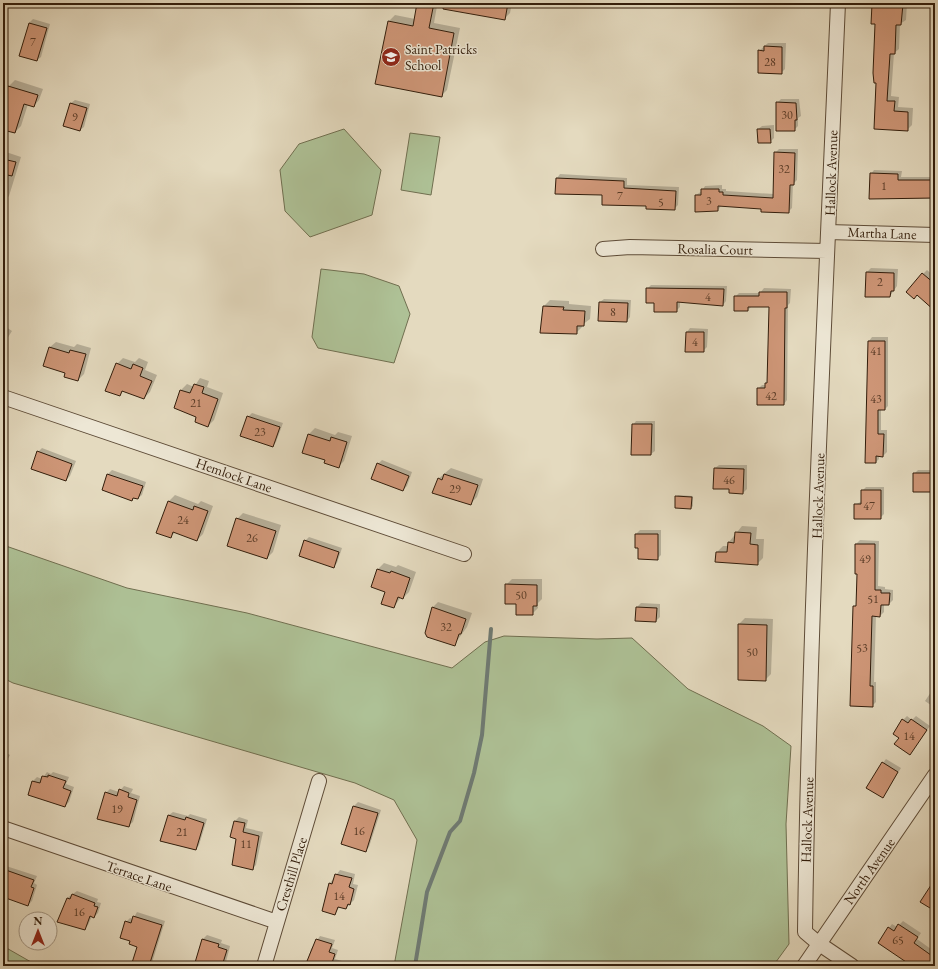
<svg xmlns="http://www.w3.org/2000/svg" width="938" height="969" viewBox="0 0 938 969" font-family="'EB Garamond',serif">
	<rect width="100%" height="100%" fill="#e4dabf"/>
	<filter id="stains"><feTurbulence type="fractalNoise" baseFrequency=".005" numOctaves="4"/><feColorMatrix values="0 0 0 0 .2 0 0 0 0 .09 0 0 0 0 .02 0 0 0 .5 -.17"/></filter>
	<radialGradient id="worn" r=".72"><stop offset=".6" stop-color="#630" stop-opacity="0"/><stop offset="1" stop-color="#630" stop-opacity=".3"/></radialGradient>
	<path fill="#aec196" stroke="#706f50" d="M344 129 381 170 372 215 310 237 285 211 280 170 299 144Z
		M410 133 440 137 431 195 401 190Z
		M321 269 364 274 399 286 410 314 394 363 318 348 312 337Z
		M3 545 127 588 247 613 452 668 485 642 504 636 597 639 632 638 688 689 763 726 791 746 786 824 789 944 773 966H394L417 840 394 800 355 783 13 683 3 678Z
		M3 946 38 966H3Z"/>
	<path fill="#0003" d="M418 3H512L510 13 504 19 437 6 434 23 460 28 447 90 441 96 389 21 395 15 415 19Z
		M874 3H907L906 20 900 24 899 49 894 53 891 96 899 97 898 107 913 108 912 125 907 130 875 128 877 82Z
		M33 19 50 24 41 57 37 60 20 55 29 23Z
		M768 43H786L785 69 781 73 759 51Z
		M15 80 43 89 39 100 34 106 28 104 21 126 15 132 3 128V105L9 86Z
		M781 99H799L801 116 798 118V126L794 130 777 103Z
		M75 100 90 104 84 127 80 130 71 103Z
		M774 125V138L770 142 758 129 762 126Z
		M779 149H798L797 180 793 184 792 208 788 212 762 208 721 206 718 210 696 195 702 191 705 186 722 185V189H726V191L774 194 775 153Z
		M3 151 21 157 9 196 3 202Z
		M874 170 902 171 901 177H932L935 172V198L871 174Z
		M560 174 627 178V185L679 187 678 205 674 209 647 205 603 194 557 178Z
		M871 268 898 269 897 286 890 296 867 272Z
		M927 270 935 277V301L917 294 923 274Z
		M651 285 727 286 726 301 723 305 680 301V307L676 311 655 302 647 289Z
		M764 288 791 289 790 303 788 305 787 400 784 404 758 389 762 385H767L770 306H752L748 310 735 297 739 293H760Z
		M604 299 631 300 630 317 627 321 600 302Z
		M550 300 569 301V304L591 306 590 319 582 325V327L576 333 544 306Z
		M3 325 12 331 3 345Z
		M690 328 708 329 707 347 703 351 687 332Z
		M872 337H888V406L885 409H881V430H887V452L883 456 879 455V459L876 462 869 341Z
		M56 342 74 347 77 344 91 348 84 374 78 380 66 372 50 347Z
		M123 358 135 362 139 358 148 362 145 370 157 375 150 392 144 398 124 390 120 395 117 364Z
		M200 378 209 381 207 387 223 393 214 420 208 426 197 417 175 407 181 390 187 384 194 387Z
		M252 413 283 423 276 442 273 446 248 417Z
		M636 421H655V451L651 454 633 425Z
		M315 428 335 435 338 432 352 436 344 461 338 467 326 459 304 452 309 434Z
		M3 437 8 438 3 451Z
		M42 448 76 461 70 476 66 480 38 452Z
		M382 460 412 472 407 486 403 490 378 464Z
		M719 465H747V489L743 493 730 488 715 468Z
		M451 468 483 479 477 497 471 503 438 479Z
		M112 470 146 482 142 495 138 498 134 497 131 500 103 490 108 474Z
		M918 470H935V491L914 474Z
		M866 487H884V514L880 518 855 505 862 501V491Z
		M175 495 198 504 201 501 213 506 203 534 197 540 176 532 170 537 169 501Z
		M678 495 693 496V506L691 508 676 497Z
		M243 513 281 525 273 552 267 558 237 519Z
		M742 526 757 527 756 539H764L763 558 757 564 716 561 717 552 723 546H728L729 542Z
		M640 530H661V555L657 559 639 547H636V534Z
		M309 537 342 548 337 563 334 566 305 541Z
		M860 540 879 541 878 586 885 587V589L893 590V600L889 604H884V612L880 616 876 615 874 682H876V702L872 706 854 607 857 604 858 573 856 544Z
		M384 563 396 567 398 565 416 572 409 592 403 598 401 597 394 607 378 569Z
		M512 579H542V599L538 603V608L532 614 517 603 506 585Z
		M438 602 472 613 467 627 454 645 432 608Z
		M641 603 660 604V617L656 621 636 620 637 607Z
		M745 618 773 619 771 674 765 680 740 652H738L739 624Z
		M935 686V708L925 701Z
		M907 716 912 720 916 716 930 726 910 754 900 738 903 720Z
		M3 751 10 755 3 768Z
		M886 759 901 768 883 797V763Z
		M47 772 51 774 53 772 69 777 66 784 74 787 69 802 65 806 29 794 33 781 37 777 42 779Z
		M124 786 133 789 131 793 140 796 133 822 129 825 106 793 110 789 119 792Z
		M358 802 381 810 369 847 365 851 343 843 354 806Z
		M173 812 188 816 190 814 207 819 199 845 196 849 161 841 169 815Z
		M239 817 248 820 246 828 263 832 256 865 252 869 237 838 231 837 235 821Z
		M3 865 37 876 34 883 37 885 32 901 28 905 3 896Z
		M340 870 355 874 353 884 358 885 354 900 346 908 340 906 335 914 330 883Z
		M77 891 98 899 97 902 101 903 98 913 94 917 92 916 88 925 84 929 67 898Z
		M137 912 165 921 151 966H139V946L126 922 130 918 133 919Z
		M903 921 921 933 917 939 935 952V966H914L889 928 892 924 897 927Z
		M207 935 222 940 221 943 230 946 225 966H195L203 939Z
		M320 936 335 940 332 948 338 950 335 959 342 961 340 966H306L311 949Z"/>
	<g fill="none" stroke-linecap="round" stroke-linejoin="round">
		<path stroke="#6f7b74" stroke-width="4" d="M415 966 427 892 450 832 460 821 474 773 482 735 491 629"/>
	</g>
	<path fill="#ce9677" stroke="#321d0b" d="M417 3H434L429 28 454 33 442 97 375 84 388 21 413 26Z
		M444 3H508L505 20 443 9Z
		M896 3 903 4 901 25H896L895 54H890L887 101H895L894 111 908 112V131L874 129 876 83H874L873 73 875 24H871L872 4Z
		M29 23 47 28 37 61 19 56Z
		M764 46 782 47V74L758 73V50L764 51Z
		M8 86 38 95 34 107 24 104 15 133 3 130V102Z
		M776 102 796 103 797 120H795V131H776Z
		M70 103 87 108 80 131 63 126Z
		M757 129H770L771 143H758Z
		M774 152 795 153 794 185H790L789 213 761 212V209L718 206V211L695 212V195H701V189H719V192H723V195L773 198Z
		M3 159 16 162 12 176 3 174Z
		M870 173 898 174V180H935V198L869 199Z
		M556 178 624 181V188L676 191 675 210 646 209V206L602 205V195L555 194Z
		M866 272 894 273V291H891L890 297H865Z
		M922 273 935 284V311L917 295 914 299 906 292Z
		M646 288 724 289 723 306 677 302V312H654V303H646Z
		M759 292H787V308H785L784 405H757V388H765V383H767L769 307H748V311H734V296H759Z
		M599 302 628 303 627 322 598 321Z
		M543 306 564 307 563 310 585 311 584 326H577V334L540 333Z
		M686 332H704V352H685Z
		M868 341H885V410H878V434H884L883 457 876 456V463H865Z
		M49 347 69 353 70 350 86 354 78 381 64 377 65 373 43 366Z
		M116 363 131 369 133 364 143 368 140 376 152 381 144 399 122 391 120 396 105 391Z
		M194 384 204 387 202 393 218 399 208 427 195 422 196 417 174 408 180 390 190 393Z
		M247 416 280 427 273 447 240 436Z
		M632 424H652L651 455H631Z
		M308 434 330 441 331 437 347 442 339 468 324 463 325 460 302 453Z
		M37 451 72 464 66 481 31 469Z
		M377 463 409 476 403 491 371 479Z
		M714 468 744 469 743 494 729 493V489H713Z
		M913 473H935V492H913Z
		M107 474 143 486 138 499 133 498 132 501 102 490Z
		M444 474 478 485 471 505 432 493 438 478 442 480Z
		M861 490H881V519H854V504H861Z
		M675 496 692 497 691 509 675 508Z
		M168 501 193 510 194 506 208 511 197 541 173 532 171 538 156 533Z
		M236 518 276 531 267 559 227 546Z
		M735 532 751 533 750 544 758 545V565L715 562 716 552H727L728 542 734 543Z
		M635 534H658V560L638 559V548H635Z
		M304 540 339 552 334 568 299 556Z
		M855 544H875V590H881V593H890L889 605H881L880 617 872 616 870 686H873V707L850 706 853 606H856L857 574H855Z
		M377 569 390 573 391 571 410 578 403 599 398 597 394 608 381 604 385 592 371 587Z
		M505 584 537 585V606H533V615H516V604H505Z
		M432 607 466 619 461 634H459L455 646 427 637 425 633Z
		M636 607 657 608 656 622 635 621Z
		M738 624 767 625 766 681 738 680Z
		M902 719 908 723 911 719 927 730 910 755 894 744 899 738 893 734Z
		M882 762 898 772 883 798 866 788Z
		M48 775 66 781 63 788 71 791 65 807 28 795 32 781 40 783 42 776 48 777Z
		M119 789 129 793 128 797 137 800 129 827 97 819 105 792 117 796Z
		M353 806 378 813 366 852 341 844Z
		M168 815 185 820 186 817 204 823 196 850 160 841Z
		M234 821 245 823 243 832 259 836 253 870 232 865 236 839 230 837Z
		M3 869 34 880 31 887 34 888 28 906 3 897Z
		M335 874 352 878 349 887 354 889 350 905 348 904 346 909 338 907 335 915 322 911 329 883 332 884Z
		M935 879V911L920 902Z
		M72 894 95 903 94 906 98 907 94 918 90 916 85 930 57 922 67 898 70 899Z
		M133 916 162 925 149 966H131L137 947 129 944 130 941 120 938 125 921 131 923Z
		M898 924 918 937 914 943 935 958V966H912L878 943 888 927 894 931Z
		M202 939 219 944 218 947 227 950 222 966H194Z
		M316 939 332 944 329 952 335 954 331 966H305Z"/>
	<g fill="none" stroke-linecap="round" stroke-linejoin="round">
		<defs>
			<path id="minor" d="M838 3C825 312 809 622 805 932L818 943 852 966
				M828 232 935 235
				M603 249 630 247 827 251
				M3 397 464 554
				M3 828 277 922
				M264 966 319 781
				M804 966 935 775"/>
		</defs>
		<use href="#minor" stroke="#5e4c38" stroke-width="16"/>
		<use href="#minor" stroke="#ede7d5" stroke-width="14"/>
	</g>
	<defs>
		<symbol id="school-disc" viewBox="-11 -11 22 22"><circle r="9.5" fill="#8f2418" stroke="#ede7d5"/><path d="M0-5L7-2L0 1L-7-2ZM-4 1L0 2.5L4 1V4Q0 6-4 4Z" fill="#fff"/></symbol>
	</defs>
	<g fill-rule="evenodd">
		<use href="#school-disc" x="380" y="46" width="22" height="22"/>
	</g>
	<g text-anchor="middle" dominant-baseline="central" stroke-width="3" stroke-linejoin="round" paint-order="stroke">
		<g font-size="12" fill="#593b26">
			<text x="33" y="42">7</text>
			<text x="770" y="62">28</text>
			<text x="787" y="115">30</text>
			<text x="75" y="117">9</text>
			<text x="784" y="169">32</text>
			<text x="884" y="186">1</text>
			<text x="620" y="196">7</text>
			<text x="709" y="201">3</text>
			<text x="661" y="202">5</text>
			<text x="880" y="282">2</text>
			<text x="708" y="297">4</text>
			<text x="613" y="312">8</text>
			<text x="695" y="342">4</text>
			<text x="876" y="351">41</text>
			<text x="771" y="396">42</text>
			<text x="876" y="399">43</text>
			<text x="196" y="403">21</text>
			<text x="260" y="432">23</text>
			<text x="729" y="480">46</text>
			<text x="455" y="489">29</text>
			<text x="869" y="506">47</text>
			<text x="183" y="520">24</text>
			<text x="252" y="538">26</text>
			<text x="865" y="559">49</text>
			<text x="521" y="595">50</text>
			<text x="873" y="599">51</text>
			<text x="446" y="627">32</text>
			<text x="862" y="648">53</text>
			<text x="752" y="652">50</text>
			<text x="909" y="736">14</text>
			<text x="117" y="809">19</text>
			<text x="359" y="831">16</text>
			<text x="182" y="832">21</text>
			<text x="246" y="844">11</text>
			<text x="339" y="896">14</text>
			<text x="79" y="912">16</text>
			<text x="898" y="940">65</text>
		</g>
		<g font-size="14" fill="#321d0b" stroke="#ede7d5" text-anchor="start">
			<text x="405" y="49">Saint Patricks<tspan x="405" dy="16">School</tspan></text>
		</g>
		<g font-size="14" fill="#321d0b" stroke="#ede7d5">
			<text transform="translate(831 173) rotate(-88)">Hallock Avenue</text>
			<text transform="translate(882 233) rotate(2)">Martha Lane</text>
			<text transform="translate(715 249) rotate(1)">Rosalia Court</text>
			<text transform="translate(234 475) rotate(19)">Hemlock Lane</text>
			<text transform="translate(818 496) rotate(-88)">Hallock Avenue</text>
			<text transform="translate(807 820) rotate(-88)">Hallock Avenue</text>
			<text transform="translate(869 871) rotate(-55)">North Avenue</text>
			<text transform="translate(291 874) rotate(-73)">Cresthill Place</text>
			<text transform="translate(139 876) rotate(19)">Terrace Lane</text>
		</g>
	</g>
	<rect width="938" height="969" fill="none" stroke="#e4dabf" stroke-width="16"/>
	<rect x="4" y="4" width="930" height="961" fill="none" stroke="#321d0b" stroke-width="2"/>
	<rect x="8" y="8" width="922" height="953" fill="none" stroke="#321d0b"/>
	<g transform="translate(38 931)"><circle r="19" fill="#ede7d5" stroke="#a29684"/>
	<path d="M0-3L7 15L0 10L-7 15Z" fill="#8f2418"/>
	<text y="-6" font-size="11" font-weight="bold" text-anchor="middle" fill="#321d0b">N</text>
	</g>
	<rect width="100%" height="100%" filter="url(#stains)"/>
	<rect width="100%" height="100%" fill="url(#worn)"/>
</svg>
